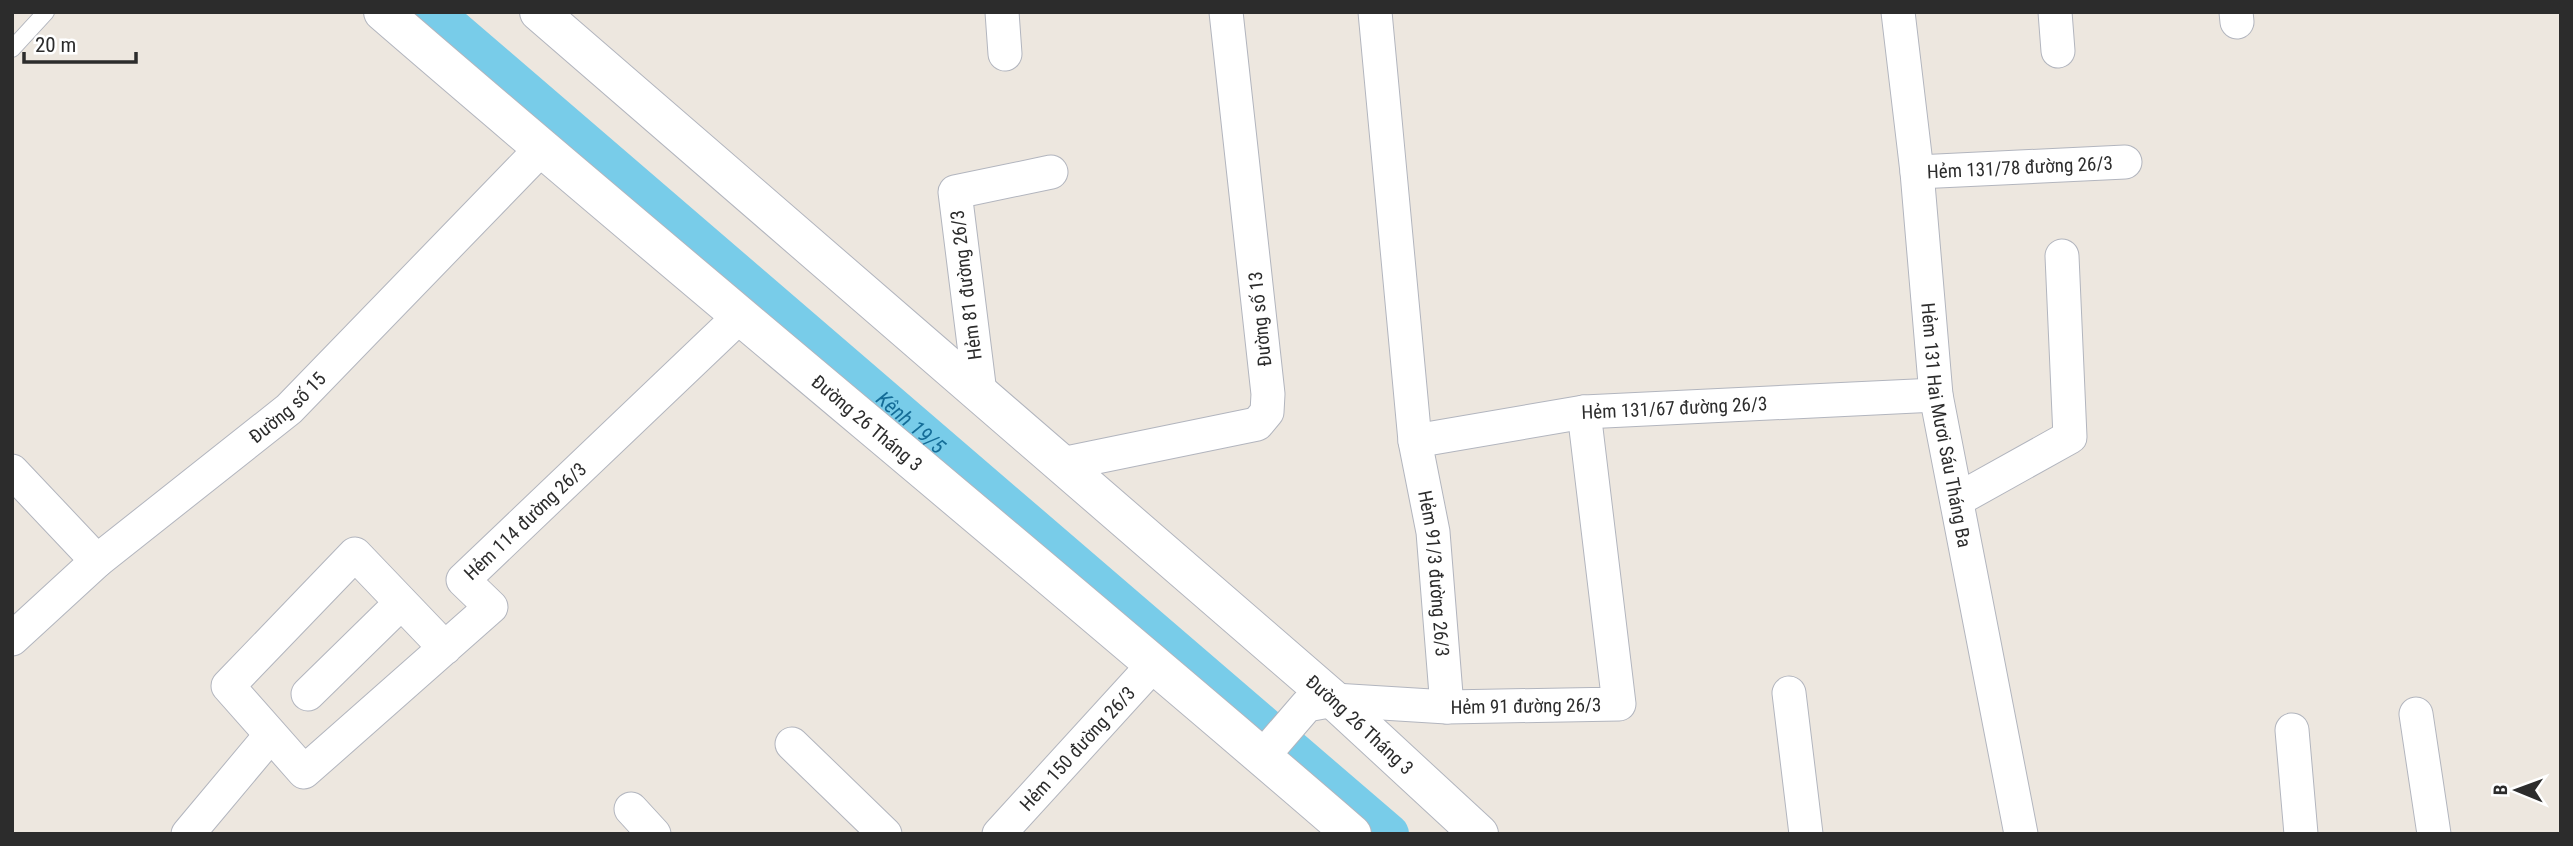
<svg xmlns="http://www.w3.org/2000/svg" width="2573" height="846" viewBox="0 0 2573 846" font-family="'Roboto Condensed',sans-serif">
	<rect width="100%" height="100%" fill="#ede7df"/>
	<g fill="none" stroke-linecap="round" stroke-linejoin="round">
		<path stroke="#78cce9" stroke-width="40" id="s1" d="M433 12 1389 834"/>
		<defs>
			<path id="service" d="M12 49 46 12"/>
			<g id="minor">
				<path d="M1002 12 1005 54"/>
				<path id="s2" d="M1375 12 1415 441 1433 532 1447 707"/>
				<path id="s3" d="M1898 12 1917 172 1936 395 2021 834"/>
				<path d="M2055 12 2058 51"/>
				<path d="M2236 12 2237 22"/>
				<path id="s4" d="M1917 172 2125 162"/>
				<path d="M980 393 955 192 1051 172"/>
				<path id="s5" d="M1415 441 1584 412 1936 395"/>
				<path d="M1062 464 1257 424 1267 412 1268 394 1226 12"/>
				<path d="M12 471 97 561"/>
				<path d="M1957 500 2070 437 2062 256"/>
				<path id="s6" d="M12 639 97 561 289 409 541 149"/>
				<path id="s7" d="M445 648 355 554 228 686 304 772 491 607 463 580 740 316"/>
				<path d="M1789 693 1806 834"/>
				<path d="M308 694 401 603"/>
				<path d="M2416 714 2434 834"/>
				<path d="M2292 730 2301 834"/>
				<path d="M792 744 885 834"/>
				<path id="s8" d="M1263 756 1307 705 1334 700 1447 707 1619 704 1584 412"/>
				<path d="M631 809 654 834"/>
				<path d="M188 834 270 736"/>
				<path id="s9" d="M999 834 1155 663"/>
			</g>
			<g id="tertiary">
				<path id="s10" d="M383 12C703 289 1032 557 1352 834"/>
				<path id="s11" d="M539 12 1334 700 1479 834"/>
			</g>
		</defs>
		<use href="#service" stroke="#b2b5be" stroke-width="18"/>
		<use href="#minor" stroke="#b2b5be" stroke-width="35"/>
		<use href="#tertiary" stroke="#b2b5be" stroke-width="40"/>
		<use href="#service" stroke="#fff" stroke-width="16"/>
		<use href="#minor" stroke="#fff" stroke-width="33"/>
		<use href="#tertiary" stroke="#fff" stroke-width="38"/>
	</g>
	<g text-anchor="middle" dominant-baseline="central" stroke-width="5" stroke-linejoin="round" paint-order="stroke">
		<g font-size="19" fill="#2c2c2c" stroke="#fff">
			<text stroke="none"><textPath href="#s4" startOffset="103">Hẻm 131/78 đường 26/3</textPath></text>
			<text transform="translate(966 285) rotate(-97)">Hẻm 81 đường 26/3</text>
			<text transform="translate(1260 319) rotate(-96)">Đường số 13</text>
			<text stroke="none"><textPath href="#s6" startOffset="360">Đường số 15</textPath></text>
			<text stroke="none"><textPath href="#s5" startOffset="262">Hẻm 131/67 đường 26/3</textPath></text>
			<text stroke="none"><textPath href="#s10" startOffset="635">Đường 26 Tháng 3</textPath></text>
			<text stroke="none"><textPath href="#s3" startOffset="416">Hẻm 131 Hai Mươi Sáu Tháng Ba</textPath></text>
			<text stroke="none"><textPath href="#s7" startOffset="802">Hẻm 114 đường 26/3</textPath></text>
			<text stroke="none"><textPath href="#s2" startOffset="565">Hẻm 91/3 đường 26/3</textPath></text>
			<text stroke="none"><textPath href="#s8" startOffset="287">Hẻm 91 đường 26/3</textPath></text>
			<text stroke="none"><textPath href="#s11" startOffset="1087">Đường 26 Tháng 3</textPath></text>
			<text stroke="none"><textPath href="#s9" startOffset="116">Hẻm 150 đường 26/3</textPath></text>
		</g>
		<g font-size="21" font-style="italic" fill="#146c97" stroke="#fff">
			<text stroke="none"><textPath href="#s1" startOffset="630">Kênh 19/5</textPath></text>
		</g>
	</g>
	<rect width="2573" height="846" fill="none" stroke="#2c2c2c" stroke-width="28"/>
	<g transform="translate(2517 790) rotate(271)" stroke="#ffffff" stroke-width="5" paint-order="stroke">
	<path d="M0-5L12 26L0 18L-12 26Z" fill="#2c2c2c"/>
	<text y="-10" font-size="19" font-weight="bold" text-anchor="middle" fill="#2c2c2c">B</text>
	</g>
	<path d="M24 52v10h112v-10" fill="none" stroke="#2c2c2c" stroke-width="3.5"/>
	<text x="35" y="52" font-size="21" fill="#2c2c2c" stroke="#ffffff" stroke-width="5" paint-order="stroke">20 m</text>
</svg>
